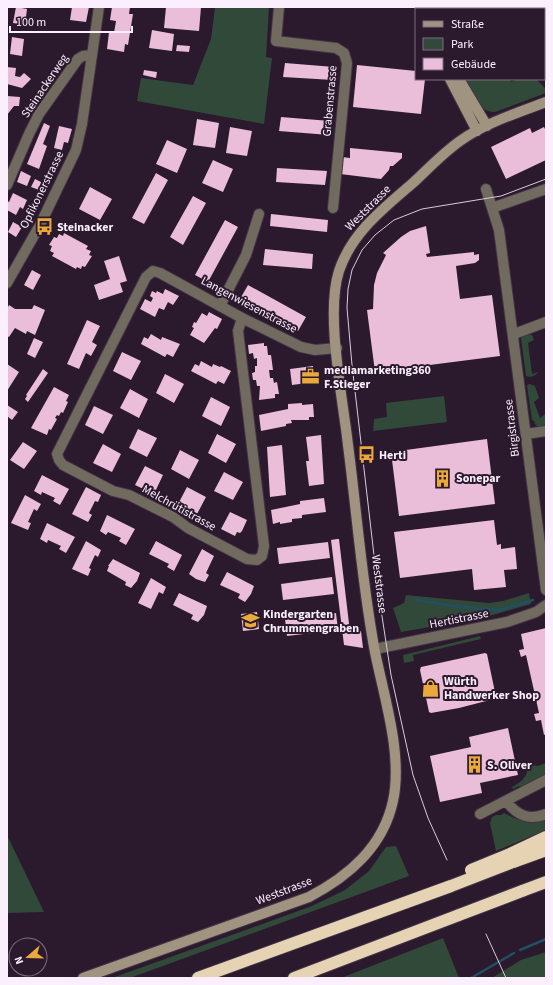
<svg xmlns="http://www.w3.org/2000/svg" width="553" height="985" viewBox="0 0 553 985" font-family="'Source Sans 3',sans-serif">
	<rect width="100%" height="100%" fill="#2b192d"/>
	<path fill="#314938" d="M215 7H269L266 57 272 58 264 124 137 101 141 78 193 85 211 39Z
		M464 79H510L511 82 519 79H536L546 89V93L495 112C477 112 472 93 464 79Z
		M526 334 532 335 534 340 528 343 532 374 538 372C535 376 531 378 526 376L521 338Z
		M530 384 535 386 539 398 534 402 540 418 545 414 546 426H537L534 423 535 422 532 420 527 385Z
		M444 396 447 422 373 431 374 419 387 417 386 403Z
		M529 593 531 604 482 618 401 632 393 608 404 603 406 595 489 603 503 601Z
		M480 636 481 639 413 655 414 661 404 663 403 655Z
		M546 763V775L520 788 519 786 513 789 512 787C522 781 529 777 527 764L538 766Z
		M504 813C519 821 530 825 546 818V830L496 851 490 823 492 817 496 815H501Z
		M7 835 44 912 7 913Z
		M396 846 409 876 130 978H112L312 906 345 890 369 871 386 847Z
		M443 938 459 978H341Z
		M546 952V978H492L521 960Z"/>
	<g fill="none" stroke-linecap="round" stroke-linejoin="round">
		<path stroke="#215065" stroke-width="2.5" d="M416 600 459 607 500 610 533 600
			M520 950 546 939
			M471 978 514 953"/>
	</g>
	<path fill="#eabdd8" d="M16 7 27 9 25 25 13 23Z
		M72 7H89L86 22 70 20Z
		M112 7H130L129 14H133L128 45 125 44 124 52 107 49 109 32 114 33 116 21 110 20Z
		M166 7H201L199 31 164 28Z
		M453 7H510L507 9H453Z
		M546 12V69L544 64V13Z
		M152 30 174 34 172 51 149 48Z
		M12 37 24 39 22 56 10 54Z
		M177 45 190 46 189 52 176 51Z
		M285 63 334 67 333 80 283 77Z
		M357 65 416 71V79H425L421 114 353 107Z
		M7 67 16 68 15 76 20 77 24 73 31 79 22 88 7 84Z
		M144 70 157 72 156 78 143 75Z
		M7 96 20 97 19 106H14L7 115Z
		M281 117 330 121 329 135 279 131Z
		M197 119 219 123 215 148 193 145Z
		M44 123 50 126 43 144 47 146 39 169 27 164Z
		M59 126 72 129 68 143 64 142 62 150 54 148Z
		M230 127 252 131 247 156 226 153Z
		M544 127 546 131V160L506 179 491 147 530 128 532 133Z
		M167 140 187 149 177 173 156 164Z
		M350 148 402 153V158L393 166H390L389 170 381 179 340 174 342 157 350 158Z
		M213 160 233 169 223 192 202 183Z
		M277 168 327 171 325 185 276 182Z
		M21 171 31 176 27 186 17 182Z
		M156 173 168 180 144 224 132 218Z
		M35 179 45 184 42 191 31 187Z
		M90 187 112 199 100 220 79 209Z
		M13 193 27 200 23 209 20 207 16 215 7 210V201L9 202Z
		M193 196 206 203 183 245 170 237Z
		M271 214 328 220 327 232 270 226Z
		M225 220 238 227 208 282 195 275Z
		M13 222 22 227 16 237 8 232Z
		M426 226 430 253 426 254 427 257 474 252V255L479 254V260L475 263 456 266 460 299 492 295 500 356 375 372 367 310 373 309 374 285 377 273 386 255 383 253 401 237 410 231Z
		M64 233 88 246 86 249 91 251 89 255 92 256 85 267 82 266 81 269 77 267 76 269 52 256 54 253 50 251 52 246 49 245 54 237 57 238 59 234 63 236Z
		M265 249 313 254 312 269 263 265Z
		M119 256 127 281 120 283 123 292 99 300 94 285 110 279 104 261Z
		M32 270 41 275 33 290 24 285Z
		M248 285 306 317 298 331 240 299Z
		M165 289 179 296 173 305 168 302 164 310 159 308 155 317 140 309 145 299 151 302 153 298 150 296 152 291 156 293 157 291 163 294Z
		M9 305 15 309H32L34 305 45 310 35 335 27 331 26 334 15 328 9 337 7 336V309Z
		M209 312 222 319 217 329 215 328 204 343 190 335 194 328 192 327 194 322 196 323 202 313 207 316Z
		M87 320 100 326 92 342 97 345 91 356 86 353 79 369 67 364Z
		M151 334 161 340 162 337 180 344 173 357 167 354 165 357 141 344 144 337 148 339Z
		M34 338 43 342 35 358 27 354Z
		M264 343V346H267L268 355H271L273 370H269L270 378H273L274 383 277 382 279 394H275V398L259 400 260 386H257L256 380H253L252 373 255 372V366H257V358L254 359 253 353 249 354 248 345Z
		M122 352 141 361 131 380 113 371Z
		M201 361 212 367 213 364 220 367 221 366 231 371 224 384 218 381 216 384 191 371 195 364 199 366Z
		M7 364 19 372 7 391Z
		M313 366 315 382 292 385 290 369Z
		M43 369 48 373 28 402 25 399 27 396 26 395Z
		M165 374 184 384 174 403 156 393Z
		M54 387 69 395 66 401 68 402 63 413 61 412 59 416 57 415 55 418 57 419 51 430 49 429 47 435 31 428Z
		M130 389 148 399 139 418 120 408Z
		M211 397 230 407 221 426 202 416Z
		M302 403V405L313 404 314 417H309V420H291L292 423 286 424V426L261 431 259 415 288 409V404Z
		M7 405 18 412 12 420 7 416Z
		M94 406 113 415 103 434 85 425Z
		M138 429 157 438 147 457 129 448Z
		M217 434 236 444 226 463 208 453Z
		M321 435 324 484 309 486 306 461H309L306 437Z
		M487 439 495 504 399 516 391 452Z
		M23 442 37 451 24 469 10 460Z
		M103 444 121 454 112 472 93 463Z
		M282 445 286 495 270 497 267 447Z
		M180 450 199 460 189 479 171 469Z
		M145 466 163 475 154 494 135 485Z
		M224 472 243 482 233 500 214 491Z
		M42 475 69 489 60 505 53 501 55 498 42 492 41 495 34 491Z
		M86 487 101 495 98 502 95 501 89 513 92 515 88 522 72 514Z
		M187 487 206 497 196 516 177 506Z
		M25 495 41 504 37 511 34 509 28 522 31 523 28 530 11 523Z
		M324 498 326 512 302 515V518L292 519V522L280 524V522L273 524 271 510 300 504V501Z
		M230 512 247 520 242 531 240 533 237 532 235 536 221 529Z
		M107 515 135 529 126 545 119 541 121 538 108 532 106 535 100 531Z
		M494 520 497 545 501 544V549L515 547 517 569 504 570 506 587 474 590 472 569 400 578 394 532Z
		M47 523 75 537 66 553 59 549 61 546 48 540 47 543 40 539Z
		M337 539H339L350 632 361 631 363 648 344 645 331 540Z
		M86 541 101 550 98 557 95 555 89 568 91 569 88 576 72 569Z
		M156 541 182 555 174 571 167 567 169 564 149 554Z
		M328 542 330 558 279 564 277 548Z
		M202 549 214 556 206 573 209 575 205 582 196 579 189 574Z
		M113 559 140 573 137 581 131 588 125 585 126 582 107 571 109 566H108Z
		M227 572 254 586 251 594 245 602 238 598 240 594 220 585Z
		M332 577 334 594 283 600 281 584Z
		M151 578 166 587 163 594 159 592 151 609 138 603Z
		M179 593 207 606 204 615 198 622 191 619 193 615 173 605Z
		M257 612 259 629 243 631 241 614Z
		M336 613 338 630 287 636 285 619Z
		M546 628V734L544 735 541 720 536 721 534 714 539 713 526 655 521 657 519 650 524 649 521 634Z
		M485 653 487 654 496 697 494 699 459 708 431 713 429 712 420 670 421 667Z
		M508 728 518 775 480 783 482 793 440 802 430 756 471 747 469 737Z"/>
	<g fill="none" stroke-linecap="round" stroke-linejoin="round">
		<defs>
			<path id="minor" d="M279 7 276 41 336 48 344 53 347 63 333 208
				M7 185 29 134 39 114 78 59 83 56 92 55
				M486 189 499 230 546 590
				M492 208 546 189
				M220 306 246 255 259 214
				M242 318 238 331 264 546 262 556 257 560 247 559 188 528 173 517 129 495 113 491 63 465 59 460 57 454 146 277 153 271 160 273 242 318 301 347 315 350 337 348
				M514 334 546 322
				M526 434 546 431
				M375 649 507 622 536 612 546 605
				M506 801C517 815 528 821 546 814
				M480 814 546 780"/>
			<path id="tertiary" d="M7 283 40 225 76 150 82 124 99 7"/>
			<path id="secondary" d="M431 7V9
				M450 79 477 131
				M459 79 487 126
				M83 978 309 897C349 876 383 847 393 801 403 755 384 697 375 652 362 584 357 514 348 445 343 399 325 314 339 271 352 232 384 208 414 182 429 168 443 153 460 141 485 123 517 113 546 102"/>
			<path id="motorway" d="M510 854 546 837
				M513 862 546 850
				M522 891 546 882
				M198 978 451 886
				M294 978 459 915"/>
		</defs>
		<use href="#minor" stroke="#443346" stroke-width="12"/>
		<use href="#tertiary" stroke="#443346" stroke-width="12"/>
		<use href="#secondary" stroke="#443346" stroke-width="12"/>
		<use href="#motorway" stroke="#443346" stroke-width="14"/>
		<use href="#minor" stroke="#716a5e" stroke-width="10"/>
		<use href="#tertiary" stroke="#716a5e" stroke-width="10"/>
		<use href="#secondary" stroke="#a09481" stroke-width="10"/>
		<use href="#motorway" stroke="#e5d3b4" stroke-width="12"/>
		<path stroke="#d9cbda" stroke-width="1" d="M447 860 428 818 413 775 391 675 378 590 352 365 347 308 348 289 352 270 362 250 375 235 394 220 422 209 501 196 546 179
			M486 934 506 978"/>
		<defs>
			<path id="motorway-bridge" d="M471 870 510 854
				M451 886 513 862
				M459 915 522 891"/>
		</defs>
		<use href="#motorway-bridge" stroke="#443346" stroke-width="14" stroke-linecap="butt"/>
		<use href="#motorway-bridge" stroke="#e5d3b4" stroke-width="12"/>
	</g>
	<defs>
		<symbol id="bus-bare" viewBox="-9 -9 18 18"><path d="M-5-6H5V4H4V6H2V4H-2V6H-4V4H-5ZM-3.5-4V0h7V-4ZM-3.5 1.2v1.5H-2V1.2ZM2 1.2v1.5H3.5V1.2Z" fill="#eaaa39" stroke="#2b192d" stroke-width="2.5" paint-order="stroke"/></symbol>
		<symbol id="office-bare" viewBox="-9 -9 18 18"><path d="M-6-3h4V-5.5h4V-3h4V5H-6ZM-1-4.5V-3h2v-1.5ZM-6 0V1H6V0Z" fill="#eaaa39" stroke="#2b192d" stroke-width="2.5" paint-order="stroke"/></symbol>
		<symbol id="building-bare" viewBox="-9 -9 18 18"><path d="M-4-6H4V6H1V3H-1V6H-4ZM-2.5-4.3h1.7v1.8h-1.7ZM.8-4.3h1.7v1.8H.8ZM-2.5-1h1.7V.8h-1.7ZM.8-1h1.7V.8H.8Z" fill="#eaaa39" stroke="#2b192d" stroke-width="2.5" paint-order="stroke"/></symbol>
		<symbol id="school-bare" viewBox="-9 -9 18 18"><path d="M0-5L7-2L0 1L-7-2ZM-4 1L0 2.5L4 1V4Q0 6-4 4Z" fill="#eaaa39" stroke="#2b192d" stroke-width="2.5" paint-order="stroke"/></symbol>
		<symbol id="shop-bare" viewBox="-9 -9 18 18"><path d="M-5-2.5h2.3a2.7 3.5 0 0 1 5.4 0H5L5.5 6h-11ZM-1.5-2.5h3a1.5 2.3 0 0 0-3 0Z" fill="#eaaa39" stroke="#2b192d" stroke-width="2.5" paint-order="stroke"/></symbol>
	</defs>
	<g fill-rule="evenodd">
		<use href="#bus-bare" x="32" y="214" width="25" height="25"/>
		<use href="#office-bare" x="298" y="364" width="25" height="25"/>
		<use href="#bus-bare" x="354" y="442" width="25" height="25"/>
		<use href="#building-bare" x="430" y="466" width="25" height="25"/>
		<use href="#school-bare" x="238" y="608" width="25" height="25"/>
		<use href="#shop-bare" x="418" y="676" width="25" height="25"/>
		<use href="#building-bare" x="462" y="752" width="25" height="25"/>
	</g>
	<g text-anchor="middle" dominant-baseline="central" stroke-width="4" stroke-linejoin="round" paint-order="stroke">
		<g font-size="12" fill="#fceffd" stroke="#2b192d">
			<text transform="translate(45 86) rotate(-56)">Steinackerweg</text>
			<text transform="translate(330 101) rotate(-85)">Grabenstrasse</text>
			<text transform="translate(42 190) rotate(-64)">Opfikonerstrasse</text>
			<text transform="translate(368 208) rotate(-45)">Weststrasse</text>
			<text transform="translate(249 305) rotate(28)">Langenwiesenstrasse</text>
			<text transform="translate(512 428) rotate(-97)">Birgistrasse</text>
			<text transform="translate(179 508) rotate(29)">Melchrütistrasse</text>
			<text transform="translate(379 584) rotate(83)">Weststrasse</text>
			<text transform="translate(459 619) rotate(-11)">Hertistrasse</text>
			<text transform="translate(284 891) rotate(-21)">Weststrasse</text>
		</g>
		<g font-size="12" font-weight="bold" fill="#fceffd" stroke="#2b192d" text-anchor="start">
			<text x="57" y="227">Steinacker</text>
			<text x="324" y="370">mediamarketing360<tspan x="324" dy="14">F.Stieger</tspan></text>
			<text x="379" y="455">Herti</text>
			<text x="456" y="478">Sonepar</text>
			<text x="263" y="614">Kindergarten<tspan x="263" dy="14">Chrummengraben</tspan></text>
			<text x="444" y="681">Würth<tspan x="444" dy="14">Handwerker Shop</tspan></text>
			<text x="487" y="765">S. Oliver</text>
		</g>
	</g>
	<rect width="553" height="985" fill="none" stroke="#fceffd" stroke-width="16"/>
	<rect x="415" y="8" width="130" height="72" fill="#2b192d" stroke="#7f6f80"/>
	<rect x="423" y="21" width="20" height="6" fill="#a09481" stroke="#7f6f80"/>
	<text x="451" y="28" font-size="12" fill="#fceffd">Straße</text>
	<rect x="423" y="38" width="20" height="12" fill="#314938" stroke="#7f6f80"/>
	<text x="451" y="48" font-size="12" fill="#fceffd">Park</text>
	<rect x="423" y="58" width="20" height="12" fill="#eabdd8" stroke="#7f6f80"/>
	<text x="451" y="68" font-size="12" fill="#fceffd">Gebäude</text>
	<g transform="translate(28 957) rotate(250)"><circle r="19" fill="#2b192d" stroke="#7f6f80"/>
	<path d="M0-3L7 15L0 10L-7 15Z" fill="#eaaa39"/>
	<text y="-6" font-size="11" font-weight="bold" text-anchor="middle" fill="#fceffd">N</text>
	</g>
	<path d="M10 26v6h122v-6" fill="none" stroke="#fceffd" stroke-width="2"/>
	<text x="16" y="26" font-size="12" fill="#fceffd" stroke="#2b192d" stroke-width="3" paint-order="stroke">100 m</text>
</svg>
